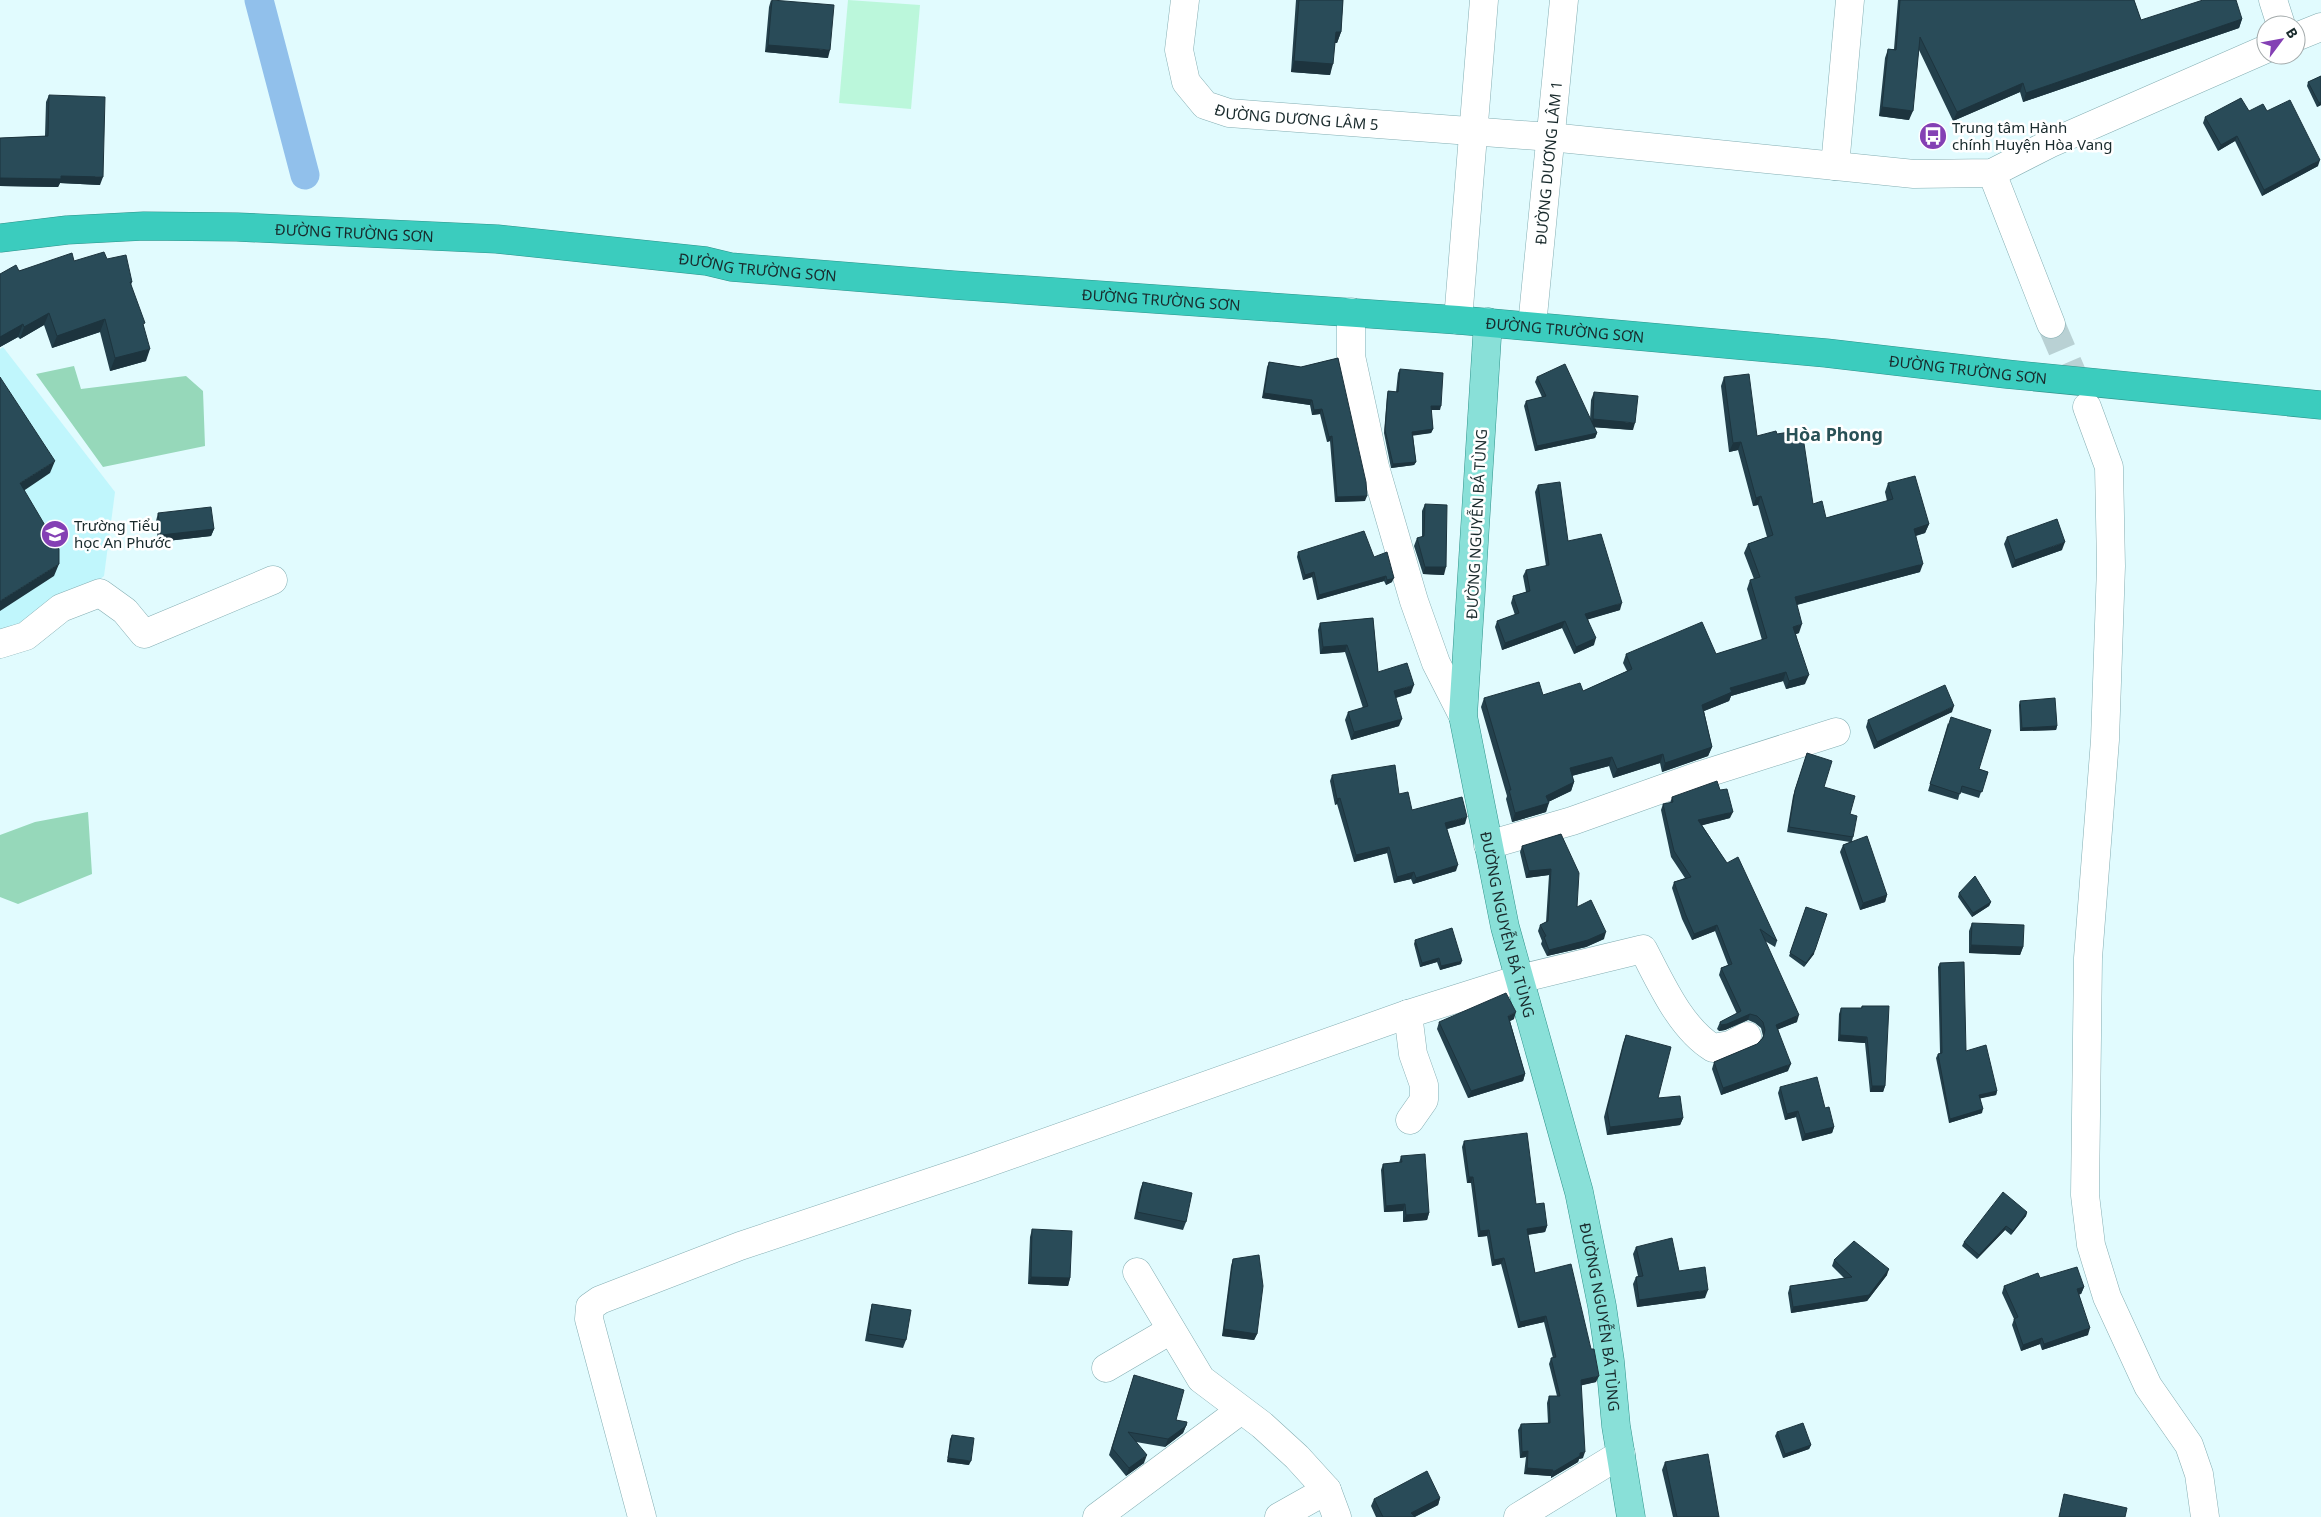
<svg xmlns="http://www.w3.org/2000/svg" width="2321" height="1517" viewBox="0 0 2321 1517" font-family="'Noto Sans',sans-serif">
	<rect width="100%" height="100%" fill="#e1fbfe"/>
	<path fill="#c0f6fc" d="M3 347 115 492 104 576 34 633 0 641V349Z"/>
	<path fill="#bbf7db" d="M848 0 920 5 911 109 839 103Z"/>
	<path fill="#96d8ba" d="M74 366 81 389 186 376 203 391 205 446 103 467 36 374Z
		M88 812 92 874 18 904 0 897V835L35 822Z"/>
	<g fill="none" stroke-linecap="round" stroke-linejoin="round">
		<path stroke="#91c0eb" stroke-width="29" d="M259 0 305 175"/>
		<path stroke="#b9d1d4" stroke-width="28" stroke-dasharray="28 14" stroke-linecap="butt" d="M2051 324 2084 401"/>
		<defs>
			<g id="minor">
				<path id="s1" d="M1185 0 1179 50 1186 82 1205 105 1229 113 1550 137 1914 174 1992 173 2049 144 2266 49"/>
				<path d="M2273 0 2281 25"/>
				<path d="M2296 37 2321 27"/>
				<path d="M1835 166 1850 0"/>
				<path d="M1992 173 2051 324"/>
				<path d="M1351 312V356L1375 467 1414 601 1436 663 1463 716"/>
				<path d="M1458 320 1484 0"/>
				<path id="s2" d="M1532 326 1564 0"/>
				<path d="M2087 407 2109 467 2111 566 2105 740 2088 958 2085 1195 2091 1245 2107 1297 2148 1386 2189 1445 2199 1474 2205 1517"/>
				<path d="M0 644 26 636 61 608 100 593 125 611 144 634 273 580"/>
				<path d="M1488 845 1572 821 1701 775 1836 732"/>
				<path d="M1408 1014 1413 1054 1424 1085V1100L1410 1120"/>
				<path d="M1137 1272 1201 1379 1262 1425 1297 1457 1327 1490 1337 1517"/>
				<path d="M1106 1368 1171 1330"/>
				<path d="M642 1517 589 1319 590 1307 600 1300 740 1246 973 1168 1408 1014 1519 979 1643 949C1660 981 1680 1028 1713 1048L1730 1045 1747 1036"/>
				<path d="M1097 1517 1241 1410"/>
				<path d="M1279 1517 1327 1490"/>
				<path d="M1518 1517 1621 1454"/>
			</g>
			<g id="major">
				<path id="s3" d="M1488 322 1463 716 1505 927 1579 1192 1602 1306 1610 1361 1616 1426 1631 1517"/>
			</g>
			<g id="highway">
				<path id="s4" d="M0 238 67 230 144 226 237 227 497 239 706 261 731 267 953 285 1458 320 1826 353 2006 374 2321 405"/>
			</g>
		</defs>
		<use href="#minor" stroke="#84aeb3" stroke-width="29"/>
		<use href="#major" stroke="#2f938b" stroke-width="29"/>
		<use href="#highway" stroke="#2f938b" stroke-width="29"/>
		<use href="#minor" stroke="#fff" stroke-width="28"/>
		<use href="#major" stroke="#89e0d8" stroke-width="28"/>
		<use href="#highway" stroke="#3bccbe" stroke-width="28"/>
	</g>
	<path fill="#23404c" d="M771 0 828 58 765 52 769 7Z
		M1296 0H1343L1341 32 1337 43H1335L1330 75 1291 72Z
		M1898 0H2134L2141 20 2242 19 2239 28 2023 102 2020 92 1953 121 1919 50 1909 120 1879 116 1885 58 1888 49H1894Z
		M2321 76V105L2317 107 2307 86 2308 82Z
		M49 95 100 185 60 183 58 187 0 186V138L45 136 46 102Z
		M2249 111 2318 166 2262 196 2235 141 2218 151 2203 123 2205 117Z
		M107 259 132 282 131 285 144 327 146 361 110 371 100 332 52 348 44 325 20 339 18 337 0 347V274L74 261Z
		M1338 358 1365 501 1335 502 1330 441 1327 442 1320 414 1312 415 1310 405 1262 398 1267 367 1269 362 1301 367Z
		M1400 369 1440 410H1431L1433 429 1431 433 1413 435 1416 462 1414 465 1391 468 1384 433 1387 395 1388 391 1396 392 1398 373Z
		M1537 377 1590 420 1591 400 1594 392 1633 430 1594 427 1597 433 1595 438 1535 451 1524 406 1526 401 1542 397 1535 382Z
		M1724 377 1757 436 1777 434 1813 504 1826 518 1887 501 1885 492 1888 483 1929 524 1925 533 1916 536 1920 572 1797 605 1799 633 1796 634 1805 684 1786 689 1783 681 1731 696 1729 701 1704 711 1712 747 1708 756 1662 772 1660 763 1613 778 1609 766 1572 776 1574 782 1571 791 1548 802 1546 812 1512 822 1506 799 1507 796 1481 707 1484 698 1543 695 1583 691 1627 671 1623 663 1626 654H1716L1762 640 1747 589 1750 580 1754 579 1744 553 1748 544 1767 537 1758 505 1753 506 1738 450 1729 452 1721 386Z
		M1538 485 1568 541 1620 610 1588 619 1594 645 1574 654 1562 628 1502 650 1495 627 1497 621 1515 615 1511 603 1513 596 1526 592 1523 576 1526 570 1546 566 1535 492Z
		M1425 504 1444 575 1423 574 1414 546 1417 538 1422 537V511Z
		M158 513 214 529 211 536 158 542 156 521Z
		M2007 537 2062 550 2012 568 2004 544Z
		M1298 552 1374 557 1392 582 1386 585 1384 581 1317 600 1312 577 1303 580 1297 557Z
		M1373 618 1378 672 1411 693 1396 698 1399 726 1351 740 1345 720 1348 712 1363 708 1345 652 1320 654 1318 630 1320 623Z
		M2020 701 2057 726 2056 730 2020 731 2019 705Z
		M1952 712 1874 749 1866 727 1868 720Z
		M1948 723 1979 769 1988 772 1979 798 1960 792 1958 800 1928 791Z
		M1807 753 1824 787 1850 814 1853 837 1852 841 1887 895 1885 902 1860 910 1840 852 1843 845 1850 842 1787 832 1793 796Z
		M1332 775 1399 794 1412 810 1465 824 1447 829 1456 871 1413 884 1411 879 1394 883 1387 853 1354 862 1337 804 1335 805 1330 781Z
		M1720 790 1730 818 1702 825 1777 941 1775 947 1765 941 1797 1022 1778 1029 1788 1071 1721 1095 1712 1069 1714 1062 1757 1044 1762 1038 1763 1036 1761 1028 1755 1023 1748 1020 1725 1030 1719 1031 1717 1029 1720 1022 1737 1014 1719 975 1721 968 1728 965 1715 931 1692 940 1682 919 1672 888 1674 882 1685 878 1671 857 1661 810 1663 804 1670 803 1672 797Z
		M1561 834 1577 907 1604 939 1586 947 1547 956 1541 944 1542 941 1538 931 1540 925 1546 922 1549 875 1526 878 1520 852 1522 846Z
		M1959 893 1991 902 1989 906 1972 917 1958 897Z
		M1806 907 1814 954 1804 967 1789 956Z
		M1972 923 2023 947 2020 955 1969 953V931Z
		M1415 940 1461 964 1440 970 1437 962 1420 967 1414 944Z
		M1940 963 1966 1051 1997 1091 1996 1095 1980 1098 1982 1113 1949 1123 1936 1058 1938 1054 1940 1053 1938 967Z
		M1862 1006 1885 1086 1883 1092H1870L1865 1043 1838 1041 1839 1014 1841 1008H1861Z
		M1514 1019 1510 1021 1525 1074 1523 1081 1468 1098 1437 1029 1439 1022Z
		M1626 1035 1658 1098 1683 1118 1680 1125 1607 1135 1604 1117 1623 1043Z
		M1780 1087 1834 1127 1832 1133 1802 1141 1796 1117 1785 1120 1778 1093Z
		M1464 1141 1536 1204 1547 1226 1545 1232 1528 1235 1535 1273 1596 1382 1581 1385 1583 1458 1579 1459 1578 1462 1551 1478V1476L1524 1474 1526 1457 1520 1458 1518 1430 1521 1424 1548 1423 1547 1403 1549 1396H1557L1549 1364 1551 1358H1553L1544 1322 1518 1328 1501 1264 1492 1266 1487 1236 1478 1237 1471 1183H1467L1462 1147Z
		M1401 1156 1429 1213 1427 1220 1403 1222V1211L1384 1212 1381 1170 1383 1164 1399 1163Z
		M1143 1182 1186 1222 1183 1230 1134 1219 1140 1190Z
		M2027 1212 2026 1216 2011 1235 2005 1230 1977 1259 1962 1246 1964 1242Z
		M1032 1229 1070 1278 1068 1286 1028 1284 1030 1237Z
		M1636 1247 1679 1271 1705 1298 1637 1307 1633 1284 1636 1277 1638 1276 1633 1254Z
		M1233 1259 1257 1334 1254 1340 1222 1336 1231 1266Z
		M1834 1260 1887 1275 1867 1301 1791 1313 1788 1293 1790 1286 1844 1278 1832 1266Z
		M2040 1278 2084 1287 2081 1294H2079L2088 1335 2042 1350 2040 1344 2021 1351 2012 1325 2014 1319 2002 1293 2004 1286Z
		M872 1304 906 1340 903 1348 865 1341 870 1312Z
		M1134 1375 1176 1420 1186 1426 1183 1433 1165 1447 1136 1442 1144 1463 1126 1476 1109 1455Z
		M1777 1432 1811 1445 1809 1449 1783 1458 1775 1436Z
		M952 1435 969 1465 947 1462 950 1439Z
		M1665 1462 1719 1517H1673L1662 1470Z
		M1440 1498 1438 1505 1415 1517H1376L1371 1506 1374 1499Z"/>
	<path fill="#1d343e" d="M2242 19 2239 28 2023 102 2026 93Z
		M1336 32H1341L1337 43 1332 42Z
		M768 45 830 50 828 58 765 52Z
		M1294 61 1333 64 1330 75 1291 72Z
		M2023 83 2020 92 1953 121 1957 112Z
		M2321 102V105L2317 107 2319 103Z
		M1882 107 1913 111 1909 120 1879 116Z
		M2237 136 2235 141 2218 151 2221 145Z
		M2320 160 2318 166 2262 196 2264 190Z
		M61 176 103 177 100 185 60 183 58 187 0 186V178Z
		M49 313 44 325 20 339 24 327Z
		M105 319 100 332 52 348 57 336Z
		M23 324 18 337 0 347V337Z
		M150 349 146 361 110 371 115 358Z
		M1264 393 1312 400 1310 405 1262 398Z
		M1431 406H1441L1440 410H1429Z
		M1322 409 1320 414 1312 415 1314 410Z
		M1593 419 1635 423 1633 430 1590 427Z
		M1433 429 1431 433 1411 436 1412 432Z
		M1597 433 1595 438 1535 451 1537 446Z
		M1332 436 1330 441 1327 442 1329 437Z
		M1741 442 1738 450 1729 452 1733 443Z
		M55 461 50 473 16 496 20 483Z
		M1416 462 1414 465 1391 468 1393 464Z
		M1367 496 1365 501 1335 502 1337 497Z
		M1761 496 1758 505 1753 506 1756 498Z
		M1929 524 1925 533 1910 537 1914 529Z
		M214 529 211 536 158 542 161 535Z
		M2065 542 2062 550 2012 568 2015 560Z
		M59 564 54 576 0 611V601Z
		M1923 564 1920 572 1792 606 1795 597Z
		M1425 567H1446L1444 575 1423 574Z
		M1314 572 1312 577 1303 580 1305 575Z
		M1386 576 1384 581 1317 600 1319 595Z
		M1394 578 1392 582 1386 585 1387 580Z
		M1622 603 1620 610 1583 621 1585 614Z
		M1565 621 1562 628 1502 650 1505 643Z
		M1802 624 1799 633 1790 636 1793 627Z
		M1596 638 1594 645 1574 654 1576 647Z
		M1347 645 1345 652 1320 654 1323 647Z
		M1786 672 1783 681 1731 696 1729 701 1699 713 1702 705 1730 688Z
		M1809 675 1805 684 1786 689 1789 681Z
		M1414 685 1411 693 1391 699 1394 691Z
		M1954 706 1952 712 1874 749 1877 742Z
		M1402 719 1399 726 1351 740 1354 732Z
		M2057 726 2056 730 2020 731 2022 728Z
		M1712 747 1708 756 1662 772 1665 763Z
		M1663 754 1660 763 1613 778 1617 769Z
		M1612 757 1609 766 1567 777 1570 768Z
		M1574 782 1571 791 1542 805 1546 796Z
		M1340 798 1337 804 1335 805 1337 799Z
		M1549 803 1546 812 1512 822 1515 813Z
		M1733 812 1730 818 1696 827 1698 820Z
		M1467 817 1465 824 1443 830 1445 823Z
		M1389 847 1387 853 1354 862 1356 855Z
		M1458 865 1456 871 1413 884 1416 878Z
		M1551 869 1549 875 1526 878 1529 871Z
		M1414 872 1411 879 1394 883 1397 877Z
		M1887 895 1885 902 1860 910 1863 903Z
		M1991 902 1989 906 1972 917 1973 913Z
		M1717 925 1715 931 1692 940 1694 934Z
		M1606 932 1604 939 1586 947 1547 956 1549 950Z
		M1971 945 2023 947 2020 955 1969 953Z
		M1815 950 1814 954 1804 967 1806 963Z
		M1439 958 1437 962 1420 967 1422 963Z
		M1462 961 1461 964 1440 970 1441 966Z
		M1516 1012 1514 1019 1506 1023 1508 1016Z
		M1750 1014 1748 1020 1725 1030 1719 1031 1721 1025Z
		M1799 1015 1797 1022 1774 1031 1776 1025Z
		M1840 1035 1867 1037 1865 1043 1838 1041Z
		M1791 1064 1788 1071 1721 1095 1723 1088Z
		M1525 1074 1523 1081 1468 1098 1471 1091Z
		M1872 1086H1885L1883 1092H1870Z
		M1997 1091 1996 1095 1978 1099 1979 1095Z
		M1983 1109 1982 1113 1949 1123 1950 1119Z
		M1798 1111 1796 1117 1785 1120 1787 1114Z
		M1683 1118 1680 1125 1607 1135 1610 1127Z
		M1834 1127 1832 1133 1802 1141 1805 1134Z
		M1469 1177H1473L1471 1183H1467Z
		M1405 1204 1403 1211 1384 1212 1386 1206Z
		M2027 1212 2026 1216 2011 1235 2013 1231Z
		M1429 1213 1427 1220 1403 1222 1406 1215Z
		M1547 1226 1545 1232 1525 1235 1527 1229Z
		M2006 1226 2005 1230 1977 1259 1979 1255Z
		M1489 1230 1487 1236 1478 1237 1480 1231Z
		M1504 1258 1501 1264 1492 1266 1494 1260Z
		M1889 1269 1887 1275 1867 1301 1791 1313 1793 1307Z
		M1031 1277 1070 1278 1068 1286 1028 1284Z
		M2084 1287 2081 1294 2075 1296 2077 1289Z
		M1708 1290 1705 1298 1637 1307 1639 1300Z
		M1546 1316 1544 1322 1518 1328 1520 1322Z
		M2090 1328 2088 1335 2042 1350 2044 1344Z
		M1224 1329 1257 1334 1254 1340 1222 1336Z
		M2042 1338 2040 1344 2021 1351 2023 1345Z
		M1599 1376 1596 1382 1579 1386 1581 1380Z
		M1186 1426 1183 1433 1165 1447 1168 1439Z
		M1811 1445 1809 1449 1783 1458 1785 1454Z
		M1528 1451 1526 1457 1520 1458 1522 1452Z
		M1585 1452 1583 1458 1579 1459 1578 1462 1551 1478 1553 1472 1580 1453Z
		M1147 1455 1144 1463 1126 1476 1129 1468Z
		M948 1458 971 1461 969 1465 947 1462Z
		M1527 1468 1553 1470 1551 1476 1524 1474Z
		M1440 1498 1438 1505 1414 1517 1411 1513Z"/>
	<path fill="#294b58" stroke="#1d343e" d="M772 0 834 5 830 50 768 45Z
		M1299 0H1343L1341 32H1336L1333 64 1294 61Z
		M1900 0H2134L2141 20 2203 0H2236L2242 19 2026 93 2023 83 1957 112 1920 37 1913 111 1882 107 1888 49 1896 50Z
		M2321 76V102L2319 103 2308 82Z
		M49 95 105 97 103 177 61 176V179L0 178V138L48 136Z
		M2241 98 2249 111 2263 104 2267 111 2290 100 2320 160 2264 190 2237 136 2221 145 2205 117Z
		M104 252 107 259 126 255 132 282H130L145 323 143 324 150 349 115 358 105 319 57 336 49 313 24 327 23 324 0 337V274L16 265 19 271 72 253 74 261Z
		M1338 358 1366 482 1367 496 1337 497 1332 436 1329 437 1322 409 1314 410 1312 400 1264 393 1269 362 1301 367Z
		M1565 364 1597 433 1537 446 1526 401 1546 396 1537 377Z
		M1400 369 1443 373 1441 406H1431L1433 429 1412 432 1416 462 1393 464 1385 430 1388 391 1398 392Z
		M1749 374 1757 436 1776 431 1777 434 1802 430 1813 504 1822 501 1826 518 1893 499 1888 483 1915 476 1929 524 1914 529 1923 564 1795 597 1802 624 1793 627 1809 675 1789 681 1786 672 1730 688 1732 692 1702 705 1712 747 1665 763 1663 754 1617 769 1612 757 1570 768 1574 782 1546 796 1549 803 1515 813 1509 790H1511L1484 698 1539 682 1543 695 1580 683 1583 691 1632 669 1626 654 1702 622 1716 654 1767 638 1750 580 1760 577 1748 544 1773 535 1761 496 1756 498 1741 442 1733 443 1724 377Z
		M0 377 55 461 20 483 59 549V564L0 601Z
		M1594 392 1638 396 1635 423 1593 419Z
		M1560 482 1568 541 1601 534 1622 603 1585 614 1596 638 1576 647 1565 621 1505 643 1497 621 1519 613 1513 596 1530 591 1526 570 1549 565 1538 485Z
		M1425 504 1447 505 1446 567H1425L1417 538 1424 536Z
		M211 507 214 529 161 535 158 513Z
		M2057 519 2065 542 2015 560 2007 537Z
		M1364 531 1374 557 1387 552 1394 578 1387 580 1386 576 1319 595 1314 572 1305 575 1298 552Z
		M1373 618 1378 672 1407 663 1414 685 1394 691 1402 719 1354 732 1348 712 1368 706 1347 645 1323 647 1320 623Z
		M1945 685 1954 706 1877 742 1868 720Z
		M2055 698 2057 726 2022 728 2020 701Z
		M1951 717 1991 730 1979 769 1988 772 1982 792 1962 786 1960 794 1930 784Z
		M1807 753 1832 761 1824 787 1855 796 1850 814 1857 816 1853 837 1789 827 1795 790Z
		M1395 765 1399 794 1408 792 1412 810 1462 797 1467 817 1445 823 1458 865 1416 878 1414 872 1397 877 1389 847 1356 855 1340 798 1337 799 1332 775Z
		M1717 781 1720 790 1727 789 1733 812 1698 820 1727 863 1738 857 1777 941 1760 929 1799 1015 1776 1025 1791 1064 1723 1088 1714 1062 1757 1044 1763 1038 1765 1030 1763 1022 1757 1016 1750 1014 1727 1024 1721 1025 1720 1022 1741 1011 1721 968 1732 964 1717 925 1694 934 1685 913 1674 882 1691 877 1674 851 1663 804 1673 802 1672 797Z
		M1561 834 1579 873 1577 907 1591 900 1606 932 1588 940 1549 950 1544 937 1546 936 1540 925 1548 921 1551 869 1529 871 1522 846Z
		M1867 836 1887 895 1863 903 1843 845Z
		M1975 876 1991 902 1973 913 1959 893Z
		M1806 907 1827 914 1815 950 1806 963 1790 953Z
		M1972 923 2024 925 2023 947 1971 945Z
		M1452 928 1462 961 1441 966 1439 958 1422 963 1415 940Z
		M1964 962 1966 1051 1986 1045 1997 1091 1979 1095 1983 1109 1950 1119 1938 1054 1942 1053 1940 963Z
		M1506 993 1516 1012 1508 1016 1525 1074 1471 1091 1439 1022Z
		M1862 1006H1889L1885 1086H1872L1867 1037 1840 1035 1841 1008H1862Z
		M1626 1035 1671 1047 1658 1098 1680 1096 1683 1118 1610 1127 1607 1110Z
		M1817 1077 1825 1108 1829 1107 1834 1127 1805 1134 1798 1111 1787 1114 1780 1087Z
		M1527 1133 1536 1204 1544 1203 1547 1226 1527 1229 1535 1273 1571 1264 1591 1349H1594L1599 1376 1581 1380 1585 1452 1580 1453V1456L1553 1472V1470L1527 1468 1528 1451 1522 1452 1521 1424 1550 1423 1549 1396H1560L1551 1358 1556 1357 1546 1316 1520 1322 1504 1258 1494 1260 1489 1230 1480 1231 1473 1177H1469L1464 1141Z
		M1425 1154 1429 1213 1406 1215 1405 1204 1386 1206 1383 1164 1402 1162 1401 1156Z
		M1143 1182 1192 1193 1186 1222 1137 1212Z
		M2003 1192 2027 1212 2013 1231 2006 1226 1979 1255 1964 1242Z
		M1032 1229 1072 1231 1070 1278 1031 1277Z
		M1672 1238 1679 1271 1705 1267 1708 1290 1639 1300 1636 1277 1643 1276 1636 1247Z
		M1854 1241 1889 1269 1869 1295 1793 1307 1790 1286 1852 1277 1834 1260Z
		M1259 1255 1263 1286 1257 1334 1224 1329 1233 1259Z
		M2077 1267 2084 1287 2077 1289 2090 1328 2044 1344 2042 1338 2023 1345 2014 1319 2018 1317 2004 1286 2038 1273 2040 1278Z
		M872 1304 911 1310 906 1340 868 1334Z
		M1134 1375 1184 1390 1176 1420 1187 1422 1186 1426 1168 1439 1128 1432 1147 1455 1129 1468 1112 1448Z
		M1803 1423 1811 1445 1785 1454 1777 1432Z
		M952 1435 974 1438 971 1461 948 1458Z
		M1708 1454 1719 1517H1677L1665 1462Z
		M1427 1471 1440 1498 1411 1513 1415 1517H1383L1374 1499Z
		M2064 1494 2127 1508 2125 1517H2059Z"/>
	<defs>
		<symbol id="bus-disc" viewBox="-11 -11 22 22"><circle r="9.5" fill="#8440b4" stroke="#fff"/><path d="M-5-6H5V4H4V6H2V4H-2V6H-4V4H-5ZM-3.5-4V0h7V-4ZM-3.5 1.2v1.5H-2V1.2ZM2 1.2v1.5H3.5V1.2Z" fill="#fff"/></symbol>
		<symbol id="school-disc" viewBox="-11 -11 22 22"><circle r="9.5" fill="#8440b4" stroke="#fff"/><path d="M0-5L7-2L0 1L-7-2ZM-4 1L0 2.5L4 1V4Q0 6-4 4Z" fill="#fff"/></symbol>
	</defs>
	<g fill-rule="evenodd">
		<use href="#bus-disc" x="1917" y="120" width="32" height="32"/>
		<use href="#school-disc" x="39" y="518" width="32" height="32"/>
	</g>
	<g text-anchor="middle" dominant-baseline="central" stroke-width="5" stroke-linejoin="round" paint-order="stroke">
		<g font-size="15" fill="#192a2c" stroke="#fff">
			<text stroke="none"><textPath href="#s1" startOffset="206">ĐƯỜNG DƯƠNG LÂM 5</textPath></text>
			<text stroke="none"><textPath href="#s2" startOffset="164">ĐƯỜNG DƯƠNG LÂM 1</textPath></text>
			<text stroke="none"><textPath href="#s4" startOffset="355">ĐƯỜNG TRƯỜNG SƠN</textPath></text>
			<text stroke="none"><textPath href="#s4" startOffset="760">ĐƯỜNG TRƯỜNG SƠN</textPath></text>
			<text stroke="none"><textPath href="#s4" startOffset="1165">ĐƯỜNG TRƯỜNG SƠN</textPath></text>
			<text stroke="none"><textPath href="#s4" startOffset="1570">ĐƯỜNG TRƯỜNG SƠN</textPath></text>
			<text stroke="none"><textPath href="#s4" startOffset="1975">ĐƯỜNG TRƯỜNG SƠN</textPath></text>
			<text transform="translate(1476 524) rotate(-87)">ĐƯỜNG NGUYỄN BÁ TÙNG</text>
			<text stroke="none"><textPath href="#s3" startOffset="608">ĐƯỜNG NGUYỄN BÁ TÙNG</textPath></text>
			<text stroke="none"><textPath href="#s3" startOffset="1012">ĐƯỜNG NGUYỄN BÁ TÙNG</textPath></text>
		</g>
		<g font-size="15" fill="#192a2c" stroke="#fff" text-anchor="start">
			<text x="1952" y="127">Trung tâm Hành<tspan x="1952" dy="17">chính Huyện Hòa Vang</tspan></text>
			<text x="74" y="525">Trường Tiểu<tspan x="74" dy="17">học An Phước</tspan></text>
		</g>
		<g font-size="18" font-weight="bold" fill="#295156" stroke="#fff">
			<text x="1834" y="434">Hòa Phong</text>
		</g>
	</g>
	<g transform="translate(2281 40) rotate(58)"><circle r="24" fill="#ffffff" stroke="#a3aaab"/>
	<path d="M0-4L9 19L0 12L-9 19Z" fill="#8440b4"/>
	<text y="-8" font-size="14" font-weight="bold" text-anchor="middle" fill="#192a2c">B</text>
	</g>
</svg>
